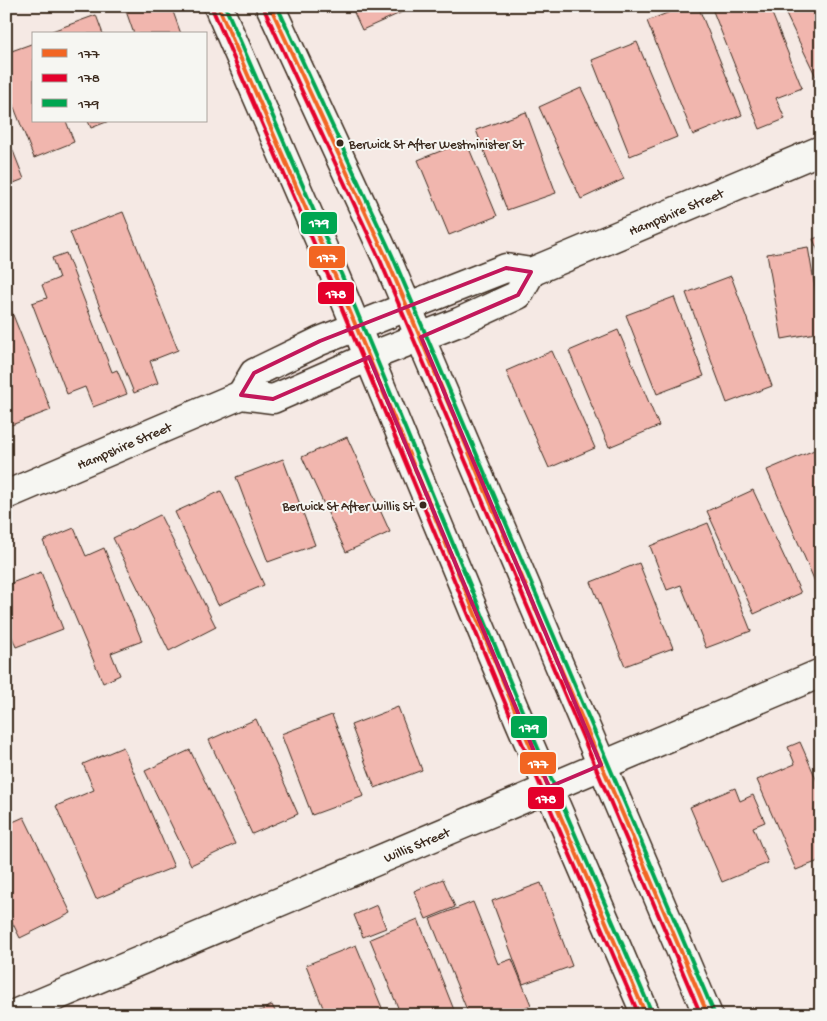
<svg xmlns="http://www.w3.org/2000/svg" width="827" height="1021" font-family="'Gochi Hand',sans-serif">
	<rect width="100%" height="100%" fill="#f5e9e4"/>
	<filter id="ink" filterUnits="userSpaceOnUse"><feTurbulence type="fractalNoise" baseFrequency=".02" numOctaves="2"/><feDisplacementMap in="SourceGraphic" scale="10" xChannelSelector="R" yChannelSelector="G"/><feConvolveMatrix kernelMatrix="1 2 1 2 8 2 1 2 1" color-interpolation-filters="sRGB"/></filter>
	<g filter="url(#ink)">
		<path fill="#f1b6ae" stroke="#3b2a1e" d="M140,6h31l10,28h-47l-8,-23z
			M351,6h55l1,4 -45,20z
			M685,6h13l44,109 -49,20 -46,-114z
			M711,6h58l33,82 -26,10 9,21 -25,10z
			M782,6h39v81z
			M96,15l7,19h-50l-1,-3z
			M637,42l40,95 -47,19 -38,-96z
			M34,43v78h32l8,21 -40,16 -28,-71v-34z
			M581,88l43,91 -43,20 -42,-92z
			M526,112l30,81 -49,17 -31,-80z
			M88,121h21l-18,7z
			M6,133l18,46 -18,7z
			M466,141l31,75 -48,19 -31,-75z
			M123,212l55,138 -28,11 8,22 -24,10 -64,-161z
			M821,236v22l-8,-19z
			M808,247l13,75v10l-39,7 -15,-85z
			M66,253l46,119 5,-2 10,24 -34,13 -8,-20 -18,7 -35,-91 15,-5 -5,-13 17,-7 -7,-20z
			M731,276l41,110 -45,17 -41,-110z
			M674,297l30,79 -47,18 -31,-79z
			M9,305l42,105 -45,17v-121z
			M618,330l41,96 -50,21 -40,-96z
			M552,351l43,97 -46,20 -43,-97z
			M347,437l43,95 -44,20 -44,-95z
			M819,448l2,5v129l-5,2 -49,-114z
			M283,459l32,86 -47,17 -32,-85z
			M753,490l48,103 -47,21 -47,-103z
			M221,491l43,94 -46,20 -43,-93z
			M160,515l56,112 -47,24 -56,-113z
			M708,523l43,108 -45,17 -25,-63 -14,5 -17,-44z
			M74,528l12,28 18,-8 38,93 -31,12 9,22 -17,8 -60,-142z
			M639,563l34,85 -48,18 -34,-84z
			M41,572l22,57 -47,18 -10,-25v-37z
			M398,707l24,63 -47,18 -24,-63z
			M332,715l32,81 -52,19 -31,-81z
			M256,719l42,95 -46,20 -43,-94z
			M800,742l21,48v70l-25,10 -39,-90 38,-16 -7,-17z
			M123,747l51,120 -78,32 -40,-93 38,-16 -11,-26z
			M190,750l45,94 -44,21 -46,-94z
			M821,758v11l-5,-9z
			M735,788l5,13 13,-6 12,27 -12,5 15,36 -46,19 -32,-75z
			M24,817l47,96 -51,25 -14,-28v-85z
			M443,879l12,28 -29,12 -12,-28z
			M541,883l31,83 -49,18 -31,-83z
			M473,902l25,62 14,-5 19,46 -24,10h-38l-39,-96z
			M377,905l9,23 -23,9 -9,-22z
			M418,919l38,96h-55l-31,-76z
			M356,945l29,70h-59l-20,-50z
			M272,1005l5,10h-25z"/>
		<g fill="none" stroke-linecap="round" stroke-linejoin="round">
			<defs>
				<g id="minor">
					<path id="s1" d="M241,395l13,-22 66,-32 186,-73 25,4 290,-122"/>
					<path id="s2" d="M6,495l235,-100 32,4 96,-42 90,-35 59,-27 13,-23"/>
					<path id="s3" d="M12,1015l809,-342"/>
				</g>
				<path id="major" d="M218,6l118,272 183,442 127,295
					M270,6l116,251 322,758"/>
			</defs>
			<use href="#minor" stroke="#3b2a1e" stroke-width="31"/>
			<use href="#major" stroke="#3b2a1e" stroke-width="31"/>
			<use href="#minor" stroke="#f6f6f2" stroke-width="28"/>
			<use href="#major" stroke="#f6f6f2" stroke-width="28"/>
			<defs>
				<path id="bus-1" d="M218,6l118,272 183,442 127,295
					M270,6l116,251 322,758"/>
				<path id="bus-2" d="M212,8l118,272 183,442 126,293
					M264,9l116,251 321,755"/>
				<path id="bus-3" d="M225,6l117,270 183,442 127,295
					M277,6l115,249 322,758"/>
			</defs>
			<use href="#bus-1" stroke="#f6f6f2" stroke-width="8"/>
			<use href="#bus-2" stroke="#f6f6f2" stroke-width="8"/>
			<use href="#bus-3" stroke="#f6f6f2" stroke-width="8"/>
			<use href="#bus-1" stroke="#f26522" stroke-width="4"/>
			<use href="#bus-2" stroke="#e4002b" stroke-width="4"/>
			<use href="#bus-3" stroke="#00a651" stroke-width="4"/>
		</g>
	</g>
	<path fill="none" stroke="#c2185b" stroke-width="4" stroke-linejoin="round" d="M506,268l25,4 -13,23 -97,42 180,428 -52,22 -180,-430 -96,42 -32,-4 13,-22 66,-32z"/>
	<g fill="#3b2a1e" stroke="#f6f6f2" stroke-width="2">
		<circle cx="340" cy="143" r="4.5"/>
		<circle cx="423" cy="505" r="4.5"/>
	</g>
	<g text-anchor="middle" stroke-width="4" stroke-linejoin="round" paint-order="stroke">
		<g font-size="13" fill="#3b2a1e" stroke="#f6f6f2" text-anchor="start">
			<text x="349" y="148">Berwick St After Westminister St</text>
			<text x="414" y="510" text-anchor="end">Berwick St After Willis St</text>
		</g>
		<g font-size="14" fill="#3b2a1e" stroke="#f6f6f2">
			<text dy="5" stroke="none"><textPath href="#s1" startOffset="481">Hampshire Street</textPath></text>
			<text dy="5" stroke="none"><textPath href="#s2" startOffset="128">Hampshire Street</textPath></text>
			<text dy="5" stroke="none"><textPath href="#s3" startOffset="439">Willis Street</textPath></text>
		</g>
	</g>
	<g stroke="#f6f6f2" stroke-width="2">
		<rect x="300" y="211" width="38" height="24" rx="5" fill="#00a651"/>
		<rect x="308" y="245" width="38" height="24" rx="5" fill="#f26522"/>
		<rect x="317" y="281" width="38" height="24" rx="5" fill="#e4002b"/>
		<rect x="510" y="715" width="38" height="24" rx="5" fill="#00a651"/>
		<rect x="519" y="751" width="38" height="24" rx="5" fill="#f26522"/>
		<rect x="527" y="786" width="38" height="24" rx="5" fill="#e4002b"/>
	</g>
	<g font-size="14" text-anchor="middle" font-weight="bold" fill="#fff">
		<text x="319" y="227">179</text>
		<text x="327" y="262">177</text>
		<text x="336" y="298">178</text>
		<text x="529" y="732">179</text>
		<text x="538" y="768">177</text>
		<text x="546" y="803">178</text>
	</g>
	<rect width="827" height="1021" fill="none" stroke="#f6f6f2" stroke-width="25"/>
	<rect x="12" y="12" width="802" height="996" fill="none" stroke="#3b2a1e" stroke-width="2" filter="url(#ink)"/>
	<rect x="32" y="32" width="175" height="90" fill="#f6f6f2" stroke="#aba49d"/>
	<rect x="42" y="49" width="25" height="8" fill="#f26522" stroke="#aba49d"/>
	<text x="78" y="58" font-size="15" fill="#3b2a1e">177</text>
	<rect x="42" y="74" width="25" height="8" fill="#e4002b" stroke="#aba49d"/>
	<text x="78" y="82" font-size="15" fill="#3b2a1e">178</text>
	<rect x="42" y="99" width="25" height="8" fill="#00a651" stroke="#aba49d"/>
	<text x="78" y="108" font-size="15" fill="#3b2a1e">179</text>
</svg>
